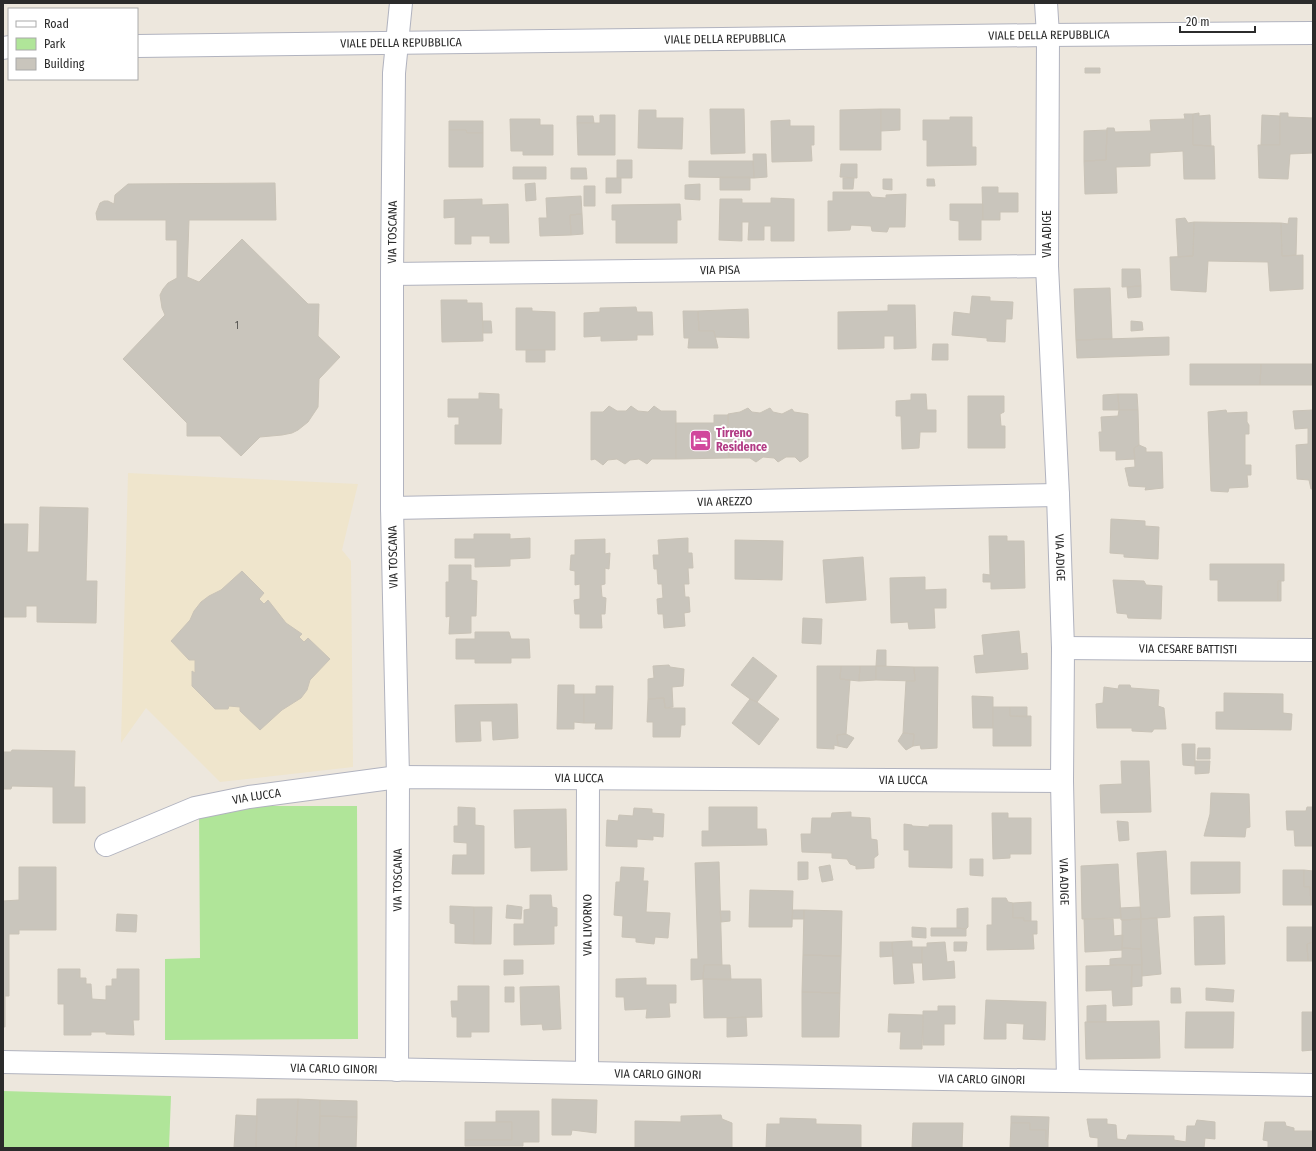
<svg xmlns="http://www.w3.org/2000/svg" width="1316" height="1151" font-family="'Fira Sans Condensed',sans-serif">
	<rect width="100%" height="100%" fill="#ede7dd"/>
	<path fill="#efe5cc" d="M128,473l230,11 -16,66 9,11 2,206 -133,15 -74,-74 -25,35z"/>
	<path fill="#b0e599" d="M199,806h158l1,233 -193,1v-81l35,-1z
		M3,1091l168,5 -2,52h-166z"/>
	<path fill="#c9c5bc" stroke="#c9c3b7" d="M1085,68h15v5h-15z
		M710,109h34l1,44 -34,1z
		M881,109v41h-41v-40z
		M881,109h19v21l-19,1z
		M639,110h17v8h27l-1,31 -44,-1z
		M1199,113v3l11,-1 1,31 -18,-1v-31z
		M1280,113h8v4l25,1v35l-23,1 -2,25 -29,-1 -1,-33h22z
		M1184,114h9v31l21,1 1,33h-31l-1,-28 -33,2v13l-34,1 1,26 -32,1 -1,-33 22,-1 1,-32h7l1,4 36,-1 -1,-11 35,-1z
		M600,115h15v40h-37l-1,-32h23z
		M1262,115l18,1v29h-19z
		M577,116h16l1,7h-17z
		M950,117h22v30h4v18l-49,1v-26h-4v-20h27z
		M510,119h30v6h13v30h-30v-4h-12z
		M790,120v6h24v19h-3l1,16 -40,1 -1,-41z
		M449,121h34v12h-16l-1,-3h-17z
		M449,130h17l1,3h16v34h-34z
		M1107,130l-1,30 -22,1v-30z
		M753,154h13l1,23 -13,1z
		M617,160h15v18h-15z
		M689,161h64l1,17 -65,-1z
		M841,164h16v14l-17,-1z
		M513,167h33v12h-33z
		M571,168h15l1,11h-16z
		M720,177h30v13h-30z
		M606,178h15v15h-15z
		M843,178h11l-1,11h-10z
		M883,179h9v11l-9,-1z
		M927,179h7l1,7h-8z
		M275,183l1,37h-87l-2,57 12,5 43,-43 66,65h11l-1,32 22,21 -21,22 -1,28 -10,15 -10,8 -6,3 -10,2 -22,2 -19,19 -21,-20h-33v-13l-64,-64 42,-44 -3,-7 -2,-13 3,-6 5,-6 9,-5v-38h-11v-20h-69l-1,-7 4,-10 4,-2h4l6,3 1,-9 13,-11z
		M535,183l1,17 -10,1 -1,-17z
		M700,184v16l-15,-1v-14z
		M584,186h11v20h-11z
		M982,187h16v6h20v19h-18v8h-17z
		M833,192h36l3,5 14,1v-3l20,-1 -1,33h-16l-2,5 -15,-1 -1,-5 -20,-1 -1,5 -22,1v-30h5z
		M581,196l1,18 -12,1 1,20 -31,1 -1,-18h8l-1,-20z
		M771,198l23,1v42h-23v-15h-7v14h-16l1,-18h-7v19l-23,-1 1,-41h22v4h29z
		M482,199v6l26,-1 1,39h-19v-7h-19v8h-16v-27l-11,1v-18z
		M680,204l1,16h-4v23h-61v-23h-4v-15z
		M950,204h33v16h-2v20h-22v-19l-9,-1z
		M582,214l1,20 -12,1 -1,-20z
		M1185,218l3,5 6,-1 -1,34 -15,1 -2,-38z
		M1289,218h8l-1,37 -14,1 -1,-33 7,1z
		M1194,222l87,1 1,33 21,-1v34l-33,2 -2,-29 -60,-1 -2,31 -35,-2 -1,-33 23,-1z
		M1122,269h18l1,17 -19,1z
		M1141,286v11l-13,1 -1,-11z
		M1110,288l2,51 -36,1 -2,-51z
		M972,296l18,1v4l23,1 -1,17h-6l-1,23 -18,-1v-3l-35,-3 2,-23 16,2z
		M441,300h26v3h15l1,38 -41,1z
		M888,305h27l1,43 -22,1v-13h-10v12l-46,1v-37l50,-1z
		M636,307l1,5h15l1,23h-16v5l-36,1v-5l-17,1v-24l16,-1v-4z
		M516,308h16v3l23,1v38h-39z
		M748,309l1,29 -34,-1 -1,-6h-15l-1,-20z
		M683,311h15l1,20h15l4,17h-30l1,-10h-5z
		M483,321h8l1,12h-9z
		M1131,321l11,1 1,8 -12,1z
		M1169,337v18l-92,3 -1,-18z
		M933,344h15v16h-16z
		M526,350h19v12h-19z
		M1190,364h71l-1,21h-70z
		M1261,364h52v21h-53z
		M479,393l20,1v15h3l-1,35h-46v-19h4v-8h-11v-18h31z
		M911,394h15l1,16h9v22h-16l-1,16 -17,1 -1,-33h-5v-15l15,-1z
		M1118,394l1,16h-16v-15z
		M1118,394h19l1,16h-19z
		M968,396h36v16l-4,2 1,12h4v22h-37z
		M609,406l8,5h9l5,-5 7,5 10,1 6,-6 7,5h15v48h-24l-5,5 -8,-5 -9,1 -5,4 -8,-5 -9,1 -5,5 -8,-6 -4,1v-48h12z
		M748,408l4,4 8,1 10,-5 3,4 9,2 10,-5 2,3 14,2v43l-8,5 -5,-5h-9l-8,5 -4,-4 -11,-1 -7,5 -6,-4h-21l-1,-44 12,-2z
		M1119,410h19l1,35 -5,3 1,11 -19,1v-9h-16l-1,-19h3l-1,-15 17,-1z
		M1226,410l1,3 20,-1v10l2,3v9h-4v31h6v10h-4l1,12 -19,1 -1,4 -17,-1 -3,-79z
		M1313,410v79h-2l-2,-9 -12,-1 -1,-34 12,-1v-16l-13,1 -2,-18z
		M714,415h14l1,43 -53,1v-36h38z
		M1139,445l7,3v4h16l1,36 -18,2 1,-3 -17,-1 -4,-18 10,-1 -1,-19z
		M40,507l48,1 -2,73h11l-1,42 -59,-1v-16h-11v11h-23v-93h25l-1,28h12z
		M1111,519l34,2v5l14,1 -1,32 -34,-2v-3l-14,-1z
		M474,534h36v5l20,-1v20l-20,1v7l-35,1v-9h-20v-19h19z
		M989,536h18v5h17l1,47 -34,1v-7h-8v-8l7,1z
		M688,538v15h4l1,15h-5l1,16h-5l1,13h4l1,15 -6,1 1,13 -21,2 -1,-14h-5l-1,-15 6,-1 -1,-14h-4l-1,-15h-3l-1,-14h6l-1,-15z
		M605,539v15l5,-1 -1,16 -4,-1v16l-4,1 1,12 4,1 -1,16h-4l1,14h-22v-14h-5l-1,-14 6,-1v-15l-5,1v-14l-5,-1 1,-15h4v-15z
		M735,540l48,1 -1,39 -47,-1z
		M863,557l3,43 -40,3 -3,-43z
		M1210,564h74v17h-6v20h-60v-21h-8z
		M449,565h22v15l6,1 -1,35h-5v17l-22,1 1,-18 -4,1v-35h3z
		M242,571l22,22 -5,6 5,5 4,-4 18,23 16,11 -3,3 5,5 4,-4 22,21 -20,21 -3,10 -6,8 -19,12 -22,20 -20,-19v-4l-11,-1 -1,3h-13l-23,-23v-15l3,2v-13h-6l-18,-19 19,-21 4,-9 7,-9 8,-6 12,-6z
		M925,577v13l21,-1v19h-12l1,20 -26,1 -1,-7 -17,1 -1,-45z
		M1113,580l31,1 2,4 16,1 -1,33 -33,-1 -1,-4 -10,-1z
		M1278,581h3v20h-3z
		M803,618l19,1 -1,25 -19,-1z
		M1019,631l2,23 6,-1 1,16 -52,4 -2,-17 10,-1 -2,-20z
		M475,632h34l2,7h18l1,19h-19v5h-36v-4h-19v-20h19z
		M877,650h9v16h-10z
		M753,657l24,19 -20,26 -7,-3 -19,-14z
		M669,665l1,2 14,2 -1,17 -11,1 1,20 -8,1 -1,-10 -16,1v-20l6,-1 -1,-12z
		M817,666h24l-1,13 10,1 -4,54 -9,1 1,11 -4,-1v4l-17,-1z
		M841,666h19l-1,15 -19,-2z
		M860,666h16v14l-17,1z
		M876,666l38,1 1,14 -39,-1z
		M914,667h24l-1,81 -16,1 -1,-4 -7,1 1,-12 -11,-1 3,-52h9z
		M558,685h16v9h10v29l-10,-1v7h-17z
		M1119,685h11l1,3 28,2 -1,16 6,2 2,21h-12l-2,3 -20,-1v-3h-35l-1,-24 7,-1 1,-16 14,2z
		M596,686h17l-1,43h-17l1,-6h-12v-29h12z
		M1224,693l59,1v19l9,1 -1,16 -75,-1v-17h8z
		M972,696l21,1v31h-20z
		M664,698l1,10h20v17h-4l-1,12h-27v-15h-6l1,-23z
		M750,699l7,3 22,17 -20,26 -27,-22z
		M517,704l1,34 -25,2 -1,-19h-12l1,20 -25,1 -1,-37z
		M993,707h17v9h21v30h-38z
		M1010,707h17v10l-17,-1z
		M903,733l11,1 -1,12 -7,4 -8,-9z
		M846,734l8,4 -7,10 -9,-2 -1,-11z
		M1182,744h13v22l-12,-1z
		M1198,748h12v11h-13z
		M12,750l63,1 -1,36h11v36h-32v-36l-41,-1 -1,3h-8v-37h8z
		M1121,761h28l2,51 -50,1 -1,-28 22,-1z
		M1195,761h15l-1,12 -14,1z
		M1211,793l38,1 1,33 -4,1 -1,9 -41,-1 6,-22z
		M458,807l17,1v17l9,1v48h-32l1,-19h14v-12l-13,-1v-16h4z
		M709,807h48v22h9l1,16 -65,1v-15h7z
		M1307,807h6v39h-18l-1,-16h-7l-1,-19h20z
		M634,808l18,1v4l12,1 -1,23 -10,-1v4l-16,-1v8l-31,-1 1,-26 11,1 1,-6 14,1z
		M566,809l1,61 -36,1v-24l-16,1 -1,-38z
		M851,812v5l19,1 1,21 6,1 1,15 -4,3v10l-18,1v-3l-6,-2 -3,-5 -15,-1v-5l-30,-1 -1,-18h10l1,-16h19l1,-5z
		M992,813h16v5h23v36h-21v4l-17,1z
		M1117,821l11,1 1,18 -10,1z
		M904,824l8,1v1l17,1v-2h23v43l-43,-1v-17h-5z
		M1166,851l4,66 -29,2 -4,-66z
		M970,859h13v17l-13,-1z
		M719,862l3,103h-18l-1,14 -12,1v-21h7l-3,-96z
		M798,862h10v17l-10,1z
		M1191,862h49v31l-49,1z
		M1118,864l3,54 -39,1 -1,-53z
		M830,865l3,15 -11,2 -3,-15z
		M19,867h37v63h-37v4h-10v62h-4v31h-2v-126l16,-1z
		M621,867l23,1 -1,13h5l-2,31 24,1 -2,25 -13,-1 -1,7 -18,-2v-4l-14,-1 1,-21 -9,-1 2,-33h4z
		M1283,870h21v17h6l1,18h-28z
		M1304,870l9,1v34h-2l-1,-18h-6z
		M750,890l43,1 -1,36h-43z
		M530,895h21l1,12 5,1v18h-3v18l-40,1v-21h10v-14l6,-1z
		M992,898h14l2,4 5,1v15h11v3h13v13h-4l1,15 -47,1v-25h5z
		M1031,902v19h-7v-3h-11v-15z
		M507,905l15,2 -1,12 -15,-1z
		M450,906l24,1v37l-19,-1v-19l-5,-1z
		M474,907h18l-1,37h-17z
		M1140,907l1,12 -20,1 -1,-12z
		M968,908v19l-2,2 -9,-1v-19z
		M793,910h11v9h-12z
		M804,910l38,1 -1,45 -38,-1z
		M720,911h10v10l-9,1z
		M117,914l20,1 -1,17 -20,-1z
		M1224,916l1,48 -30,1 -1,-48z
		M1157,918l4,56 -19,2 -1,-57z
		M1084,919h29l1,17 9,-1 -1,15 -37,2z
		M1141,919v30l-19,-1v-28z
		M912,927l14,1v10l-14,-1z
		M1287,927h26v15l-6,2 1,17h-21z
		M931,928h26l9,1v7h-35z
		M1313,940v21h-5l-1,-17 6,-2z
		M912,941v6h10v16h-10l2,20 -20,1 -2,-42z
		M880,942h12l1,14 -13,1z
		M945,942l2,20 7,-1 1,17 -32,2 -1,-33h5v-4z
		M954,942h13l-1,9h-12z
		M1122,948l19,1 1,16h-32v-6l12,-1z
		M803,955l38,1 -1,37 -38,-1z
		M504,960h19v14l-19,1z
		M704,965h26l1,15 -28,-1z
		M1132,965v40l-19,1 -1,-16 -26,1v-25z
		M1132,965h10v21l-11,1z
		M58,969h22v9h6v6h5l1,15 14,1v-14h6v-7h5v-10h22v51h-6l1,15 -28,-1v-2h-15v3h-27v-31h-6z
		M646,978v7h30v18h-7l1,14 -24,1 1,-9 -22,1 -1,-13h-8v-18z
		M703,979h58l1,38 -58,1z
		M458,986h31v46h-18v5h-14v-20h-5l-1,-16h7z
		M559,986l2,43 -18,1 -1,-6 -21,1 -1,-38z
		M505,987h9v15h-9z
		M1171,988h9l1,15h-10z
		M1206,988l28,2 -1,12 -27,-2z
		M802,992l38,1 -1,44h-37z
		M986,1000l60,2 -1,38 -22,-1 1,-15 -18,-1v16h-22z
		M1106,1005v17h-19v-16z
		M938,1006h17v18h-11v21h-21v-34h15z
		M1186,1012h48l-1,36h-48z
		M1302,1012h11v38l-11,1z
		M889,1014l34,1 -1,34h-22l1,-17h-13z
		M746,1017l1,19 -20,1v-19z
		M1159,1021l1,37 -74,1 -1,-37z
		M257,1099h41l-2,49h-40z
		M298,1099l22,1 -1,48h-23z
		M552,1099l45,1 -1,33 -24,-3 -1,5h-19z
		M320,1100l37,1v16l-37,-1z
		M496,1111h43v31h-16v4h-58v-6h47v-18h-16z
		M236,1115l21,1 -1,32h-22z
		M721,1115l1,4 10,4v25h-97v-27l46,1v-6z
		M320,1116l37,1 -1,31h-37z
		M1011,1116l38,1 -1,24h-2v-11h-16v-7h-19z
		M780,1118l36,1v5l45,1v23h-95l1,-24h13z
		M1087,1119h20v5l9,1 1,14 9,1 2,-5 46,1v4l12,2 1,-16h8l2,-6 18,2v17l-10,-1 -1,10h-106v-10l-8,-1z
		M465,1122h47v18h-47z
		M1265,1122h20l1,4 8,2v3h19v17h-45v-7l-5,-1z
		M913,1123h50l-1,25h-50z
		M1011,1123h19v7h16v11h2v7h-38z"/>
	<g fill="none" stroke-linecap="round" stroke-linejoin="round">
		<defs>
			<g id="minor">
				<path id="s1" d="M1046,3l2,32 -1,231 11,229 5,153 -1,133 6,299"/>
				<path id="s2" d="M392,274l655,-8"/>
				<path id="s3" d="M392,508l666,-13"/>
				<path id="s4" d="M1063,648l250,2"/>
				<path id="s5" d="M106,845l89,-37 54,-11 149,-20 664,4"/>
				<path id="s6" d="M3,1062c437,10 873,15 1310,23"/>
				<path id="s7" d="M397,1070l1,-293 -6,-269v-234l2,-201 7,-70"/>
				<path id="s8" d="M587,1072l1,-293"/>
			</g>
			<g id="tertiary">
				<path id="s9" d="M137,46l911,-11 265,-2"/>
				<path d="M3,48l6,-1"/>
			</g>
		</defs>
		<use href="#minor" stroke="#b1b3bf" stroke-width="24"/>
		<use href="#tertiary" stroke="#b1b3bf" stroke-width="24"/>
		<use href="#minor" stroke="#fff" stroke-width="22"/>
		<use href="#tertiary" stroke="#fff" stroke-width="22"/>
	</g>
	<defs>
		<symbol id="hotel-square" viewBox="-11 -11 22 22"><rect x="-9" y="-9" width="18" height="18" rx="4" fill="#d1479c" stroke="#fff"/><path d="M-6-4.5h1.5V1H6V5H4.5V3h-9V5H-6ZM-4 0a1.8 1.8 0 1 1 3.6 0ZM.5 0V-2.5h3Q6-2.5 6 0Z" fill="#fff"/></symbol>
	</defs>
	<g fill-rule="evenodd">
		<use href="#hotel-square" x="688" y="428" width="25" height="25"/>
	</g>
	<g text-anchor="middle" stroke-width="4" stroke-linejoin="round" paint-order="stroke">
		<g font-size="10" fill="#52524f">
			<text x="237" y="329">1</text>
		</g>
		<g font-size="12" fill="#2b2b2b" stroke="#fff">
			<text dy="4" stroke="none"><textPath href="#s9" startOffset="912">VIALE DELLA REPUBBLICA</textPath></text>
			<text dy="4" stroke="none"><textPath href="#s9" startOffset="588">VIALE DELLA REPUBBLICA</textPath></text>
			<text dy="4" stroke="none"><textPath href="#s9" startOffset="264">VIALE DELLA REPUBBLICA</textPath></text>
			<text dy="4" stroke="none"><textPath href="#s7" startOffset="838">VIA TOSCANA</textPath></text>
			<text transform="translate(1047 234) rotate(-90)" y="4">VIA ADIGE</text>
			<text dy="4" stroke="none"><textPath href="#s2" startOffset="328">VIA PISA</textPath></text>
			<text dy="4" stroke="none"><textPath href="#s3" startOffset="333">VIA AREZZO</textPath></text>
			<text transform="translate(393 557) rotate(-91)" y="4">VIA TOSCANA</text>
			<text dy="4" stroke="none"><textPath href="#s1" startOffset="555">VIA ADIGE</textPath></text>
			<text dy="4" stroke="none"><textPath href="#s4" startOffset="125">VIA CESARE BATTISTI</textPath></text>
			<text dy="4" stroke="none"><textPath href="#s5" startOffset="483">VIA LUCCA</textPath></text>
			<text dy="4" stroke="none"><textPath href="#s5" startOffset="807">VIA LUCCA</textPath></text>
			<text dy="4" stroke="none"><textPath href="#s5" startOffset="159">VIA LUCCA</textPath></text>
			<text dy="4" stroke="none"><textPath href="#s7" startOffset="190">VIA TOSCANA</textPath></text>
			<text dy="4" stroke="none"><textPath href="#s1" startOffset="879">VIA ADIGE</textPath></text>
			<text dy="4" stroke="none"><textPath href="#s8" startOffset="147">VIA LIVORNO</textPath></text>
			<text dy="4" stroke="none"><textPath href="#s6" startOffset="331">VIA CARLO GINORI</textPath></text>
			<text dy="4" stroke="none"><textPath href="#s6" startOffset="655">VIA CARLO GINORI</textPath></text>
			<text dy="4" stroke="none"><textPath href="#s6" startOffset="979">VIA CARLO GINORI</textPath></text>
		</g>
		<g font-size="12" font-weight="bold" fill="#b23c85" stroke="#fff" text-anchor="start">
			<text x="716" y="437">Tirreno<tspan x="716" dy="14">Residence</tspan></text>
		</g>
	</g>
	<rect width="1316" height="1151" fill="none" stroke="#2b2b2b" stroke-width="8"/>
	<rect x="8" y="8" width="130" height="72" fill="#ffffff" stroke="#aaaaaa"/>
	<rect x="16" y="21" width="20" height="6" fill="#ffffff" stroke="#aaaaaa"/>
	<text x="44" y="28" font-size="12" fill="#2b2b2b">Road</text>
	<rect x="16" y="38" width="20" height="12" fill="#b0e599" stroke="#aaaaaa"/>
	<text x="44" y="48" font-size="12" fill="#2b2b2b">Park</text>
	<rect x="16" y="58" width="20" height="12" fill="#c9c5bc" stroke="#aaaaaa"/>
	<text x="44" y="68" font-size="12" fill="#2b2b2b">Building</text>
	<path d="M1180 26v6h75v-6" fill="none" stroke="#2b2b2b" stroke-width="2"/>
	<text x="1186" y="26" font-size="12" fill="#2b2b2b" stroke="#ffffff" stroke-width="3" paint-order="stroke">20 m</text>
</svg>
